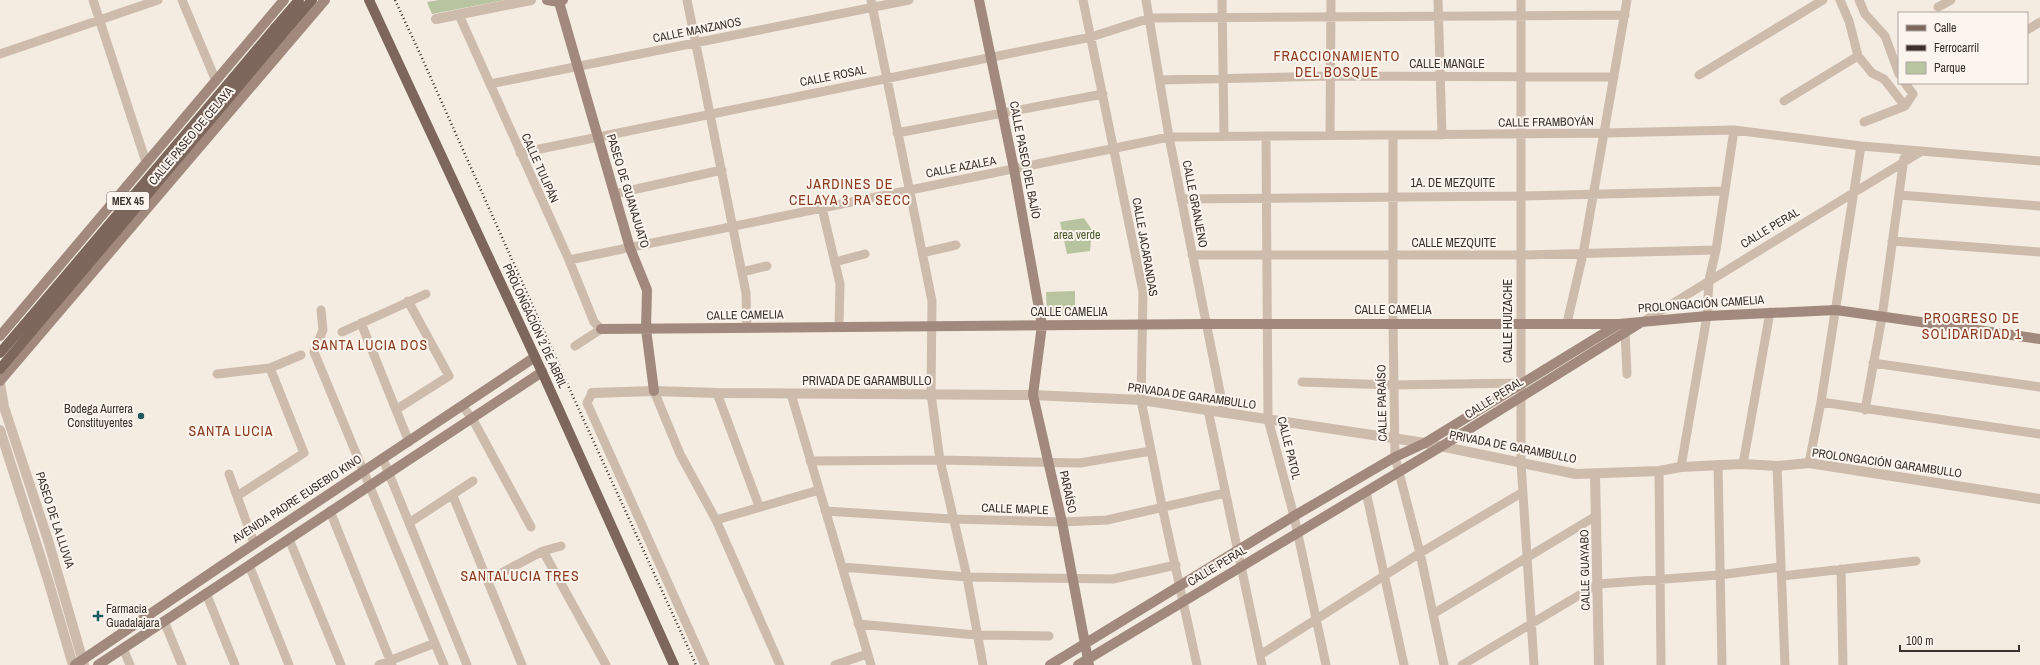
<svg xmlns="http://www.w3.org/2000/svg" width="2040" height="665" font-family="'Archivo Narrow',sans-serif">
	<rect width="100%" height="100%" fill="#f4ebe1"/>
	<path fill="#b8c4a0" d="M439,0h66l-73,14 -5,-12z
		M1084,218l8,12 -2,21 -23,3 -7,-32z
		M1075,291v25h-28l-1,-24z"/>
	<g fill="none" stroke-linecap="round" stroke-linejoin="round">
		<path stroke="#cdbbac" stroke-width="9" d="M93,0l53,162
			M182,0l34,81
			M687,0l59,293 1,35
			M871,0l61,301 -1,93 9,66 27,117 16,88
			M1083,0l60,292 -2,108 21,106 35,159
			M1146,0l23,137 55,275
			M1222,0l2,136
			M1438,0l4,135
			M1521,0v463l13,202
			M1840,0l9,21 9,35 14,17 12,6 21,27
			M1859,0l6,14 20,22 14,38
			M1938,7l13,-7
			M459,15l110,245 25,62 7,7 -26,17
			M2027,30l13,-8
			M0,54l158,-54
			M1699,75l124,-75
			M1160,80l171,-4 283,1
			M490,84l419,-84
			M1784,101l74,-45
			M1864,122l41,-16 8,-12 -8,-11
			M897,133l206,-39
			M1330,135l1,-135
			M1393,135v188l2,134 25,96 24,112
			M1266,136l2,283 26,97 32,149
			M520,153l571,-116 59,-19 475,-3
			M614,194l108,-24
			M1899,195l141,11
			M1181,199l339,-3 204,-5
			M822,208l18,76 -1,43
			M1892,241l148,11
			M922,253l34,-8
			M1192,255h329l195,-5
			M569,260l600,-123 436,-4 129,-3 127,16 179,15
			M835,262l30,-8
			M742,272l25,-6
			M321,310l2,20 -9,22 130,313
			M1644,321l278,-170
			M361,323l48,119
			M1567,323l16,-69 44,-254
			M1625,331l2,43
			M342,332l84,-38
			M1873,363l167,24
			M217,374l53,-6 31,-13
			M1302,382l91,3 127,-2
			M654,391l26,63 36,66 64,145
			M592,393l-5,10 118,262
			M717,393l42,113
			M791,394l80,271
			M1821,402l219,32
			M463,407l9,11 59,109
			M397,409l52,-33 -41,-75
			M1208,410l54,255
			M1865,410l17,-93 22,-159
			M383,459l84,206
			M810,461l130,-1 140,3 71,-12
			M1809,463l12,-61 40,-256
			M1743,464l27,-152
			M1718,465l4,200
			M1777,466l8,199
			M1681,467l26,-151 2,-36 7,-30 18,-120
			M1659,471l2,194
			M229,474l25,69
			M1366,492l38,173
			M237,496l67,-43 -34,-85
			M453,496l69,169
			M330,511l62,154
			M825,511l127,8 110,3 45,-2 118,-27
			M716,520l103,-30
			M409,523l64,-42
			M289,539l52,126
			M543,551l63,114
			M249,565l40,100
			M842,567l125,10 146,2 63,-14
			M1841,569l2,96
			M1782,576l134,-15
			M488,580l55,-29 18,-5
			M206,593l29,72
			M1433,614l163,-98
			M164,621l18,44
			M858,624l118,11 73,1
			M123,648l7,17
			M1260,655l160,-102 103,-61
			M379,665l56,-22
			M835,665l32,-11
			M1462,665l136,-81 121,-9 62,-8"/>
		<path stroke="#cdbbac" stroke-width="10" d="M436,19l95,-19
			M0,383l4,24 44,133 36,125
			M592,393l62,-2 63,2 316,2 108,5 284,43 151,31 83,-3 22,-4 62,-3 34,2 32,-3 231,36
			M0,430l48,150 25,85
			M1595,474l4,191"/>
		<path stroke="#a18a7d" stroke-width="10" d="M547,0l12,2 4,-2
			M979,0l35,169 28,156 -9,70 29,127 27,143
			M559,2l71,246 17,42 -1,39 8,62
			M601,329l604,-5h414l88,-8 129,-6 204,29
			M0,336l284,-336
			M0,381l325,-381
			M75,665l149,-101 311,-207
			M98,665l444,-293
			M1050,665l244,-149 101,-59 30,-14 194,-119
			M1078,665l364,-219 198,-123"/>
		<path stroke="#7d675c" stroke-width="10" d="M369,0l173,372 132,293
			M275,28l24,-28
			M282,35l30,-35
			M24,325l209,-247
			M32,331l207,-245"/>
		<path stroke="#3b302b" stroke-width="2.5" stroke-dasharray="1 3" stroke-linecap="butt" d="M395,0l27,58 153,343 121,264"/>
		<path stroke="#7d675c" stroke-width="10" d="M233,78l42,-50
			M239,86l43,-51
			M0,353l24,-28
			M0,369l32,-38"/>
	</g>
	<g fill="#1f5a5e" stroke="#fbf5ee" stroke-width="1.5">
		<circle cx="141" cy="416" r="4"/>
		<path d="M96 610h4v4h4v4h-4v4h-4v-4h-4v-4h4z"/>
	</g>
	<g text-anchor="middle" stroke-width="4" stroke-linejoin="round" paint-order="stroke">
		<rect fill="#fbf5ee" stroke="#756b66" stroke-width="1" x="107" y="192" width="42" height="18" rx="3"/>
		<g font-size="11" font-weight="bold" fill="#3b302b">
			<text x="128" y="205">MEX 45</text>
		</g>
		<g font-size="12" fill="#3b302b" stroke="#fbf5ee">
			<text transform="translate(697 30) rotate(-11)" y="4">CALLE MANZANOS</text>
			<text x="1447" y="68">CALLE MANGLE</text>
			<text transform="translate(833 76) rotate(-11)" y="4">CALLE ROSAL</text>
			<text transform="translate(1546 122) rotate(-1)" y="4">CALLE FRAMBOYÁN</text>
			<text transform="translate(191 136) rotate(-50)" y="4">CALLE PASEO DE CELAYA</text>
			<text transform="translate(1025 160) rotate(79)" y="4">CALLE PASEO DEL BAJÍO</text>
			<text transform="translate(961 167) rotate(-11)" y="4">CALLE AZALEA</text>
			<text transform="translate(540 168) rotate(66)" y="4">CALLE TULIPÁN</text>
			<text x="1453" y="187">1A. DE MEZQUITE</text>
			<text transform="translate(628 191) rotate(73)" y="4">PASEO DE GUANAJUATO</text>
			<text transform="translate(1195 204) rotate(79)" y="4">CALLE GRANJENO</text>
			<text transform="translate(1770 228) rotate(-31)" y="4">CALLE PERAL</text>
			<text x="1454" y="247">CALLE MEZQUITE</text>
			<text transform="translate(1145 247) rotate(80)" y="4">CALLE JACARANDAS</text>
			<text transform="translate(1701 304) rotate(-4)" y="4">PROLONGACIÓN CAMELIA</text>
			<text x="1393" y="314">CALLE CAMELIA</text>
			<text x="1069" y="316">CALLE CAMELIA</text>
			<text transform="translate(745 315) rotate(-1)" y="4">CALLE CAMELIA</text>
			<text transform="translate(1508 321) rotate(-90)" y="4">CALLE HUIZACHE</text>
			<text transform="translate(535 326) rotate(65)" y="4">PROLONGACIÓN 2 DE ABRIL</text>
			<text x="867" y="385">PRIVADA DE GARAMBULLO</text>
			<text transform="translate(1192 396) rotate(8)" y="4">PRIVADA DE GARAMBULLO</text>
			<text transform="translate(1494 398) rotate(-32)" y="4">CALLE PERAL</text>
			<text transform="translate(1382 403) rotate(-91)" y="4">CALLE PARAÍSO</text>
			<text transform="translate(1513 447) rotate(11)" y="4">PRIVADA DE GARAMBULLO</text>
			<text transform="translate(1289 448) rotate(76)" y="4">CALLE PATOL</text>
			<text transform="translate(1887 463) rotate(8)" y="4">PROLONGACIÓN GARAMBULLO</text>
			<text transform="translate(1068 492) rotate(78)" y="4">PARAÍSO</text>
			<text transform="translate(297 499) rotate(-33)" y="4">AVENIDA PADRE EUSEBIO KINO</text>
			<text transform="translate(1015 509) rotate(2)" y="4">CALLE MAPLE</text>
			<text transform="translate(55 520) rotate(72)" y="4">PASEO DE LA LLUVIA</text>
			<text transform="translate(1217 566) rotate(-31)" y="4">CALLE PERAL</text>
			<text transform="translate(1585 570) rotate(-91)" y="4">CALLE GUAYABO</text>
		</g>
		<g font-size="12" fill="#4a5a2e" stroke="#fbf5ee">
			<text x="1077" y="239">area verde</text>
		</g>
		<g font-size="12" fill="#3b302b" stroke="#fbf5ee" text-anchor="end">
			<text x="133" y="413">Bodega Aurrera<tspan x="133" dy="14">Constituyentes</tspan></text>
			<text x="106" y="613" text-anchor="start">Farmacia<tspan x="106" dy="14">Guadalajara</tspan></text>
		</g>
		<g font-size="14" letter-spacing="1" fill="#8c3b22" stroke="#fbf5ee">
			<text x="1337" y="61">FRACCIONAMIENTO<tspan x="1337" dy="16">DEL BOSQUE</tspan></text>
			<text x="850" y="189">JARDINES DE<tspan x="850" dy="16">CELAYA 3 RA SECC</tspan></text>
			<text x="1972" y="323">PROGRESO DE<tspan x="1972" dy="16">SOLIDARIDAD 1</tspan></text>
			<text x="370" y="350">SANTA LUCIA DOS</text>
			<text x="231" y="436">SANTA LUCIA</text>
			<text x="520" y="581">SANTALUCIA TRES</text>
		</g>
	</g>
	<rect x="1898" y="12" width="130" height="72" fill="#fbf5ee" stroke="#aea6a0"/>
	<rect x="1906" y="25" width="20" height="6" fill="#7d675c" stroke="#aea6a0"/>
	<text x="1934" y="32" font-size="12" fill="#3b302b">Calle</text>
	<rect x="1906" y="45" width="20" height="6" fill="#3b302b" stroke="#aea6a0"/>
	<text x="1934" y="52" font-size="12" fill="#3b302b">Ferrocarril</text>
	<rect x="1906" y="62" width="20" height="12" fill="#b8c4a0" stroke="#aea6a0"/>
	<text x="1934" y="72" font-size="12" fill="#3b302b">Parque</text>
	<path d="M1900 645v6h119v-6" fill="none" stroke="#3b302b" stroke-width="2"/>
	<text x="1906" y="645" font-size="12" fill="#3b302b" stroke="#fbf5ee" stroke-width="3" paint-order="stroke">100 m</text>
</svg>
